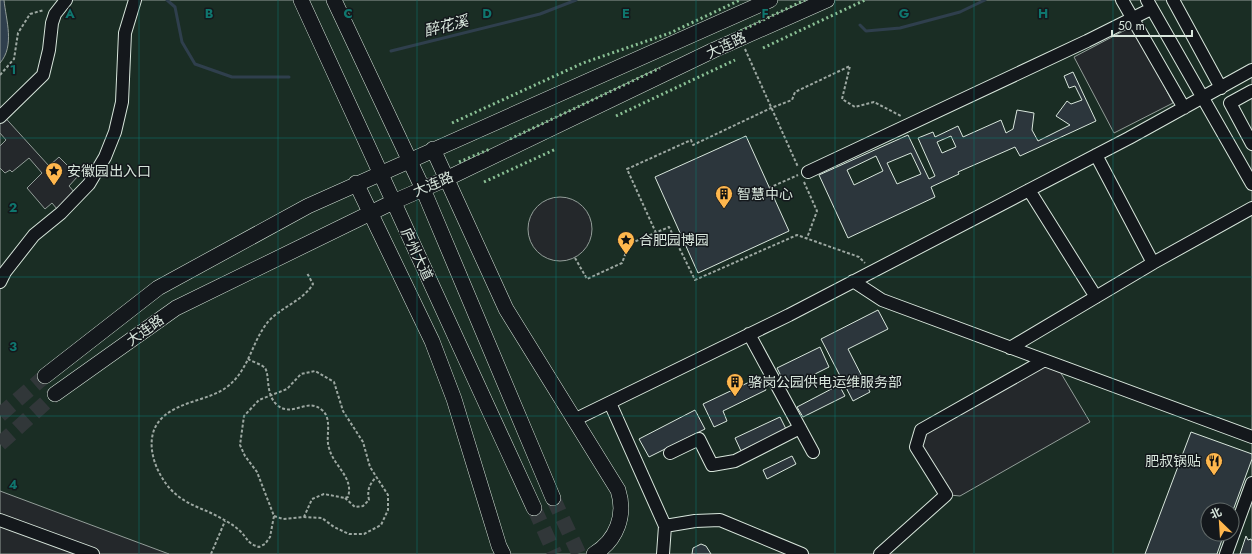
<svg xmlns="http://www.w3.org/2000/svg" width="1252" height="554" font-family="Jost,'Noto Sans SC',sans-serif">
	<rect width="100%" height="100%" fill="#14181c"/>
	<path fill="#1a2d24" stroke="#939e99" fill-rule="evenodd" d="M0,0h1252v554h-1252zM1208,510h24v24h-24z"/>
	<path fill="#24282b" stroke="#939e99" d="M1133,26l40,77 -59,30 -40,-76z
		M0,112l49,54 10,-9 19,19 -9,10 6,7 -18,16 -5,-6 -7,6 -18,-21 15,-15 -13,-15 -17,14 -2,-2 -5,3 -5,-5v-22l6,-6 -6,-7z
		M528 229a32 32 0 1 1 64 0a32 32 0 1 1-64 0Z
		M1045,365l14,5 31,52 -130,74 -10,-1 -29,-51 3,-10z
		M0,491l169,63h-169z"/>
	<path fill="#2f3f4d" stroke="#939e99" d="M0,0h4c2,20 11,46 -4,63z"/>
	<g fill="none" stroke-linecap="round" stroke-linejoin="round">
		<path stroke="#2f3f4d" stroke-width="3" d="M167,0l8,7 7,35 13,22 37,13h57
			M860,25l6,6 34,-3 60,-16 25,-12
			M391,51l149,-37 36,-14"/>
	</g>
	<path fill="#2c363c" stroke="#d8e6dc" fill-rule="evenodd" d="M1073,72l23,49 -76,35 -5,-9 -57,25 1,2 -28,13 4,10 -87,41 -29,-63 89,-40 21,44 6,-3 -17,-38 15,-6 2,5 23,-11 5,11 38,-17 5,13 7,-4 4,-19 17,3 -2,17 6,11 32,-16 -14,-9 11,-15 4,3 11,-4 -7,-14 -6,2 -5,-12zM951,136l5,11 -14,6 -5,-11zM911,153l10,21 -24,10 -10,-21zM876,156l7,15 -29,14 -7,-15z
		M746,136l43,95 -91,42 -43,-96z
		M878,310l10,19 -40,20 22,43 -17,9 -32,-62z
		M820,347l9,20 -42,21 -10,-20z
		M760,377l6,13 -43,21 4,10 -13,6 -11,-23z
		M839,385l6,11 -42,21 -6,-10z
		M695,410l10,19 -56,28 -10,-18z
		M780,417l6,12 -45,22 -6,-13z
		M1191,432l61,22v5l-20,54v-3h-24v24h16l-7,20h-72z
		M792,456l4,8 -29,15 -4,-9z
		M1246,536l2,4 3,-1 1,2v13h-12z
		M701,544l5,2 5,8h-19l1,-6z"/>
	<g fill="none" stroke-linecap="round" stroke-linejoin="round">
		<path stroke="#313739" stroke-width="15" stroke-dasharray="15 8" stroke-linecap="butt" d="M0,415l45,-39
			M0,444l55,-50
			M553,498l26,56
			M534,508l21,46"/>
		<defs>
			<path id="minor" d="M1122,0l62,108
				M1147,0l105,184
				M1173,0l48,88
				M1252,91l-22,12 22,41
				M0,117l43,-42 6,-25 3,-27 3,-9 11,-14
				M1096,155l57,108
				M808,172l279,-131 64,-32
				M1029,190l67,107
				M853,281l29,19 370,137
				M0,282l5,-10 29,-37 27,-22 28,-29 16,-27 10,-25 7,-30 3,-69 10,-33
				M749,334l64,118
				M1010,348l143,-85 99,-55
				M610,403l55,123 -2,28
				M574,420l215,-105 340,-177 123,-68
				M670,453l29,-14 13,26 23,-4 65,-33
				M0,520l93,34
				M665,526l30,-5 25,-1 82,34
				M880,554l66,-59 -30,-48 5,-17 122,-69
				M1226,554l26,-71"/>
			<path id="major" d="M301,0l233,508
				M334,0l89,189 130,309
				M433,149l73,160 112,181c8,25 -1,50 -24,64
				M356,183l76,158 22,58 45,147 4,8
				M45,376l113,-88 150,-82 462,-206
				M55,394l121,-86 217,-106 53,-23 268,-129 113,-50"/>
		</defs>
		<use href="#minor" stroke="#d8e6dc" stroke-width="14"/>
		<use href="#major" stroke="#d8e6dc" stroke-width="16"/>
		<path stroke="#9da8a2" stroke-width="2" stroke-dasharray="3 2" stroke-linecap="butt" d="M745,49l53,118
			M0,75l14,-16 4,-26 12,-19 14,-4
			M804,182l13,29 -10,27
			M769,188l29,-13
			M656,233l-29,-64 64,-29 2,5 78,-37 21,-8 3,-8 55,-26 -8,33 13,8 19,-5 27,14
			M575,258l12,21 35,-16 7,-19 40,-17 26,53 102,-45 62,22 6,6
			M248,359c5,3 13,5 17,9 5,7 0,26 12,37 15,13 30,-8 45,5 11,9 3,27 7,38 5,19 25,29 19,49l-3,1 -21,-4 -12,5 -8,18
			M345,498l10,9 8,-1 6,-6c-2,-10 0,-15 7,-23
			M274,516l9,3 21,-2 18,1 12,9 15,7h15l17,-9 7,-15v-15l-18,-28 -7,-25 -20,-31 -9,-29 -19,-11 -14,3 -14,15 -28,11 -15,16 -4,29 5,11 12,16 17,44 -4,21 -5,7 -6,3c-13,-4 -11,-9 -20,-17 -8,-7 -18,-12 -28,-17 -11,-5 -23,-9 -33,-17 -20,-15 -38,-55 -17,-77 17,-18 47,-18 66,-32 22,-17 24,-43 40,-64 12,-15 36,-22 46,-39l-6,-11
			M211,554l14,-33"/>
		<use href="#minor" stroke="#14181c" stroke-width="12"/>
		<use href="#major" stroke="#14181c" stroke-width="15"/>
		<path stroke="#8ac095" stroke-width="3" stroke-dasharray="2 3" stroke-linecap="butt" d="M736,33l69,-33
			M763,48l102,-48
			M616,116l119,-56
			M452,123l131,-60 87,-30 70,-33
			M510,139l150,-71
			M459,162l31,-13
			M484,182l72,-33"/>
	</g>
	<path fill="none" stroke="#0f766e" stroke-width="1" stroke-opacity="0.55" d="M139,0v554M278,0v554M417,0v554M556,0v554M696,0v554M835,0v554M974,0v554M1113,0v554M0,138h1252M0,277h1252M0,416h1252"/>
	<defs>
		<symbol id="sight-pin" viewBox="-11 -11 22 30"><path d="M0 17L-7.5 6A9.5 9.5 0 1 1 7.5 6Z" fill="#ffb74d" stroke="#14181c"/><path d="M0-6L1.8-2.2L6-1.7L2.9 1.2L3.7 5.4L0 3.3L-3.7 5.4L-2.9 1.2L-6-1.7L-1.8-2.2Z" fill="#111"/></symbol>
		<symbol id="building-pin" viewBox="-11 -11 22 30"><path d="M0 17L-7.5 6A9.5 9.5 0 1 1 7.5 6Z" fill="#ffb74d" stroke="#14181c"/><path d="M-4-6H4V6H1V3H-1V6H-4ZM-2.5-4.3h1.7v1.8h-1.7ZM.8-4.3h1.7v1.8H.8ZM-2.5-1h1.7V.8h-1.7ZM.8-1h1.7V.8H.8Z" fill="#111"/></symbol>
		<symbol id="restaurant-pin" viewBox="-11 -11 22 30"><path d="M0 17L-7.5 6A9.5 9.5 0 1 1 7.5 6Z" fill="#ffb74d" stroke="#14181c"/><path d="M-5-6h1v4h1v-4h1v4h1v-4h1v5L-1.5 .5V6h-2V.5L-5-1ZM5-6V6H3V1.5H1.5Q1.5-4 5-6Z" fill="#111"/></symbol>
	</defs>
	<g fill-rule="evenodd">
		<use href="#sight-pin" x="44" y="161" width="20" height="27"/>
		<use href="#building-pin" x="714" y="184" width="20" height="27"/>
		<use href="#sight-pin" x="616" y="230" width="20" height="27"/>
		<use href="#building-pin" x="725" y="372" width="20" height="27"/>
		<use href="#restaurant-pin" x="1204" y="451" width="20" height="27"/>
	</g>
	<g text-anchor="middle" stroke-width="3" stroke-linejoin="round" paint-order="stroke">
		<g font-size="14" fill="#d8e6dc" stroke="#14181c">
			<text transform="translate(726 45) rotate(-25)" y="5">大连路</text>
			<text transform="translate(433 184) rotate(-23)" y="5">大连路</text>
			<text transform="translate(417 254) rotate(65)" y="5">庐州大道</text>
			<text transform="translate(145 330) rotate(-35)" y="5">大连路</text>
		</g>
		<g font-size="14" fill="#d8e6dc" stroke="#14181c" text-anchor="start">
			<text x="67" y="176">安徽园出入口</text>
			<text x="737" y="199">智慧中心</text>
			<text x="639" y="245">合肥园博园</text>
			<text x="748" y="387">骆岗公园供电运维服务部</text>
			<text x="1201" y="466" text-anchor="end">肥叔锅贴</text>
		</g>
		<g font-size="15" font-style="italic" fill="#d8e6dc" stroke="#14181c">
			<text transform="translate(446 26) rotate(-14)" y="5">醉花溪</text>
		</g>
	</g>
	<g font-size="13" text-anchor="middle" font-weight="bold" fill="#0f766e" stroke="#14181c" stroke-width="3" stroke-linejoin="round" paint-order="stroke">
		<text x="70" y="18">A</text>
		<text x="209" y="18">B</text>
		<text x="348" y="18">C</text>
		<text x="487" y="18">D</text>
		<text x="626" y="18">E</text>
		<text x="765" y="18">F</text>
		<text x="904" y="18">G</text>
		<text x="1043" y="18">H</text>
		<text x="13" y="74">1</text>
		<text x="13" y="212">2</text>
		<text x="13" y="351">3</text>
		<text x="13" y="489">4</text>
	</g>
	<g transform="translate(1220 522) rotate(335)"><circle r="19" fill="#14181c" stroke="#626a69"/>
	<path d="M0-3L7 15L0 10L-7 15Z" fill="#ffb74d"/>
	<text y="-6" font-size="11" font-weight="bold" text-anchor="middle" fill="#d8e6dc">北</text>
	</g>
	<path d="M1112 30v6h80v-6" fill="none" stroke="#d8e6dc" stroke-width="2"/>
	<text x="1118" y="30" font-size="12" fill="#d8e6dc" stroke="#14181c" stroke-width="3" paint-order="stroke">50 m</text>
</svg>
